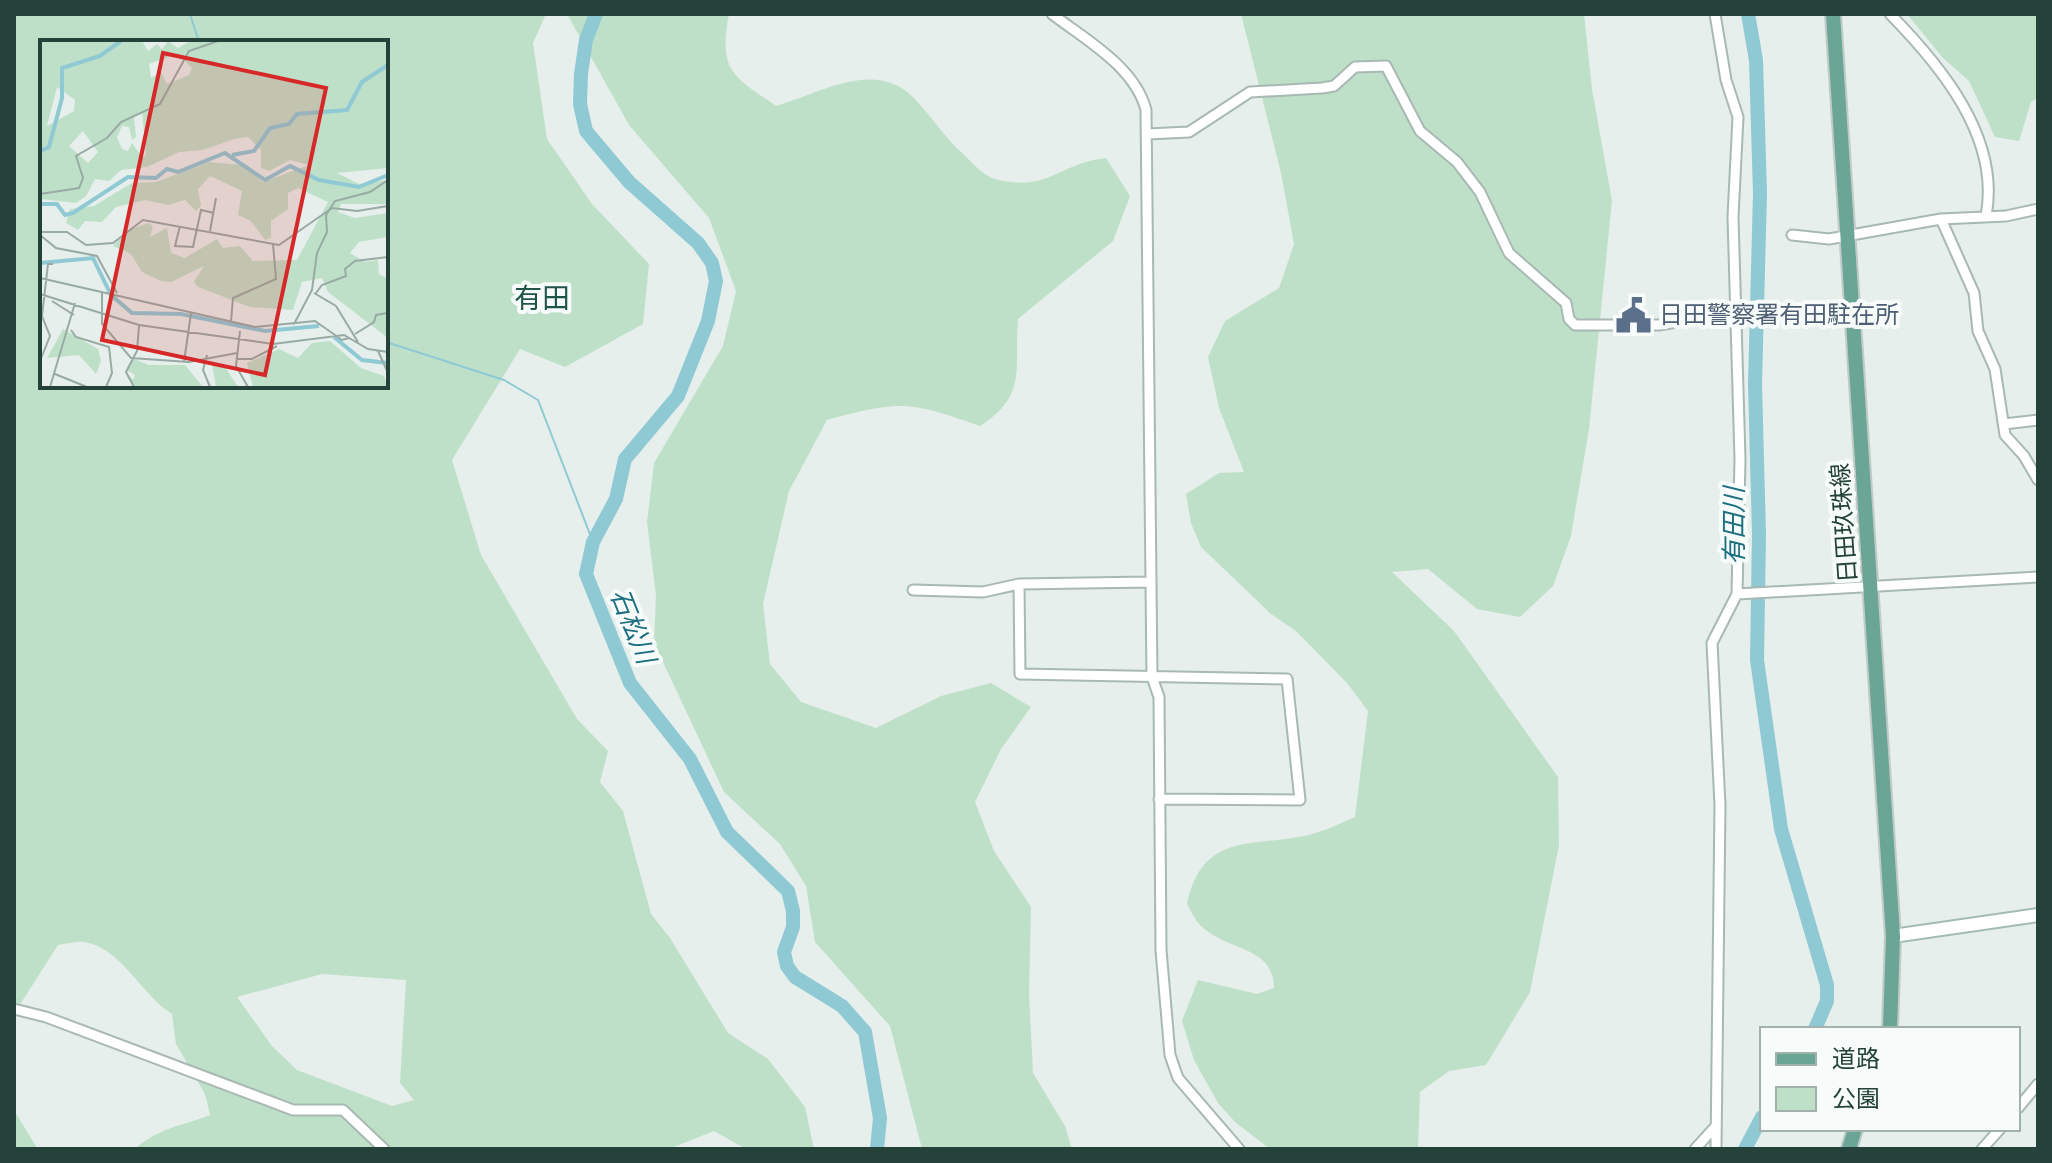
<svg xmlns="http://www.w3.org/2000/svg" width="2052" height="1163" font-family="'Nunito Sans','Noto Sans JP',sans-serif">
	<rect width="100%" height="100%" fill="#e6efeb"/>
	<path fill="#bfe0c8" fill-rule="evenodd" d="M14,14h532l-13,29 14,96 45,65 57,60 -6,60 -78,43 -45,-18 -68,111 29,95 96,164 31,32 -8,31 23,29 28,103 19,24 58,95 40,26 37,48 9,42h-68l-32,-18 -45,18h-534c23,-21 47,-23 75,-34l-5,-21 -29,-50 -4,-30c-30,-18 -51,-67 -88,-72 -8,-1 -18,2 -26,3l-44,69zM42,42h344v344h-344zM322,974l84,6 -6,103 14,17 -22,6 -95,-36 -25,-24 -35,-49z
		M567,14h162c-11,57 4,62 47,92 45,-13 98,-47 137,-9 18,18 30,39 49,56 9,8 21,23 33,26 53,14 64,-16 111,-21l24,38 -17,45 -95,78c-4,50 10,76 -38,107 -71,-25 -80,-26 -153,-6l-38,71 -26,113 7,60 31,38 75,26 65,-32 50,-13 40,24 -30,42 -26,53 19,49 37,56 -2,87 4,79 32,53 7,23h-150l-32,-123 -75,-84 -9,-56 -26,-42 -56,-52 -70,-149 2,-47 -9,-74 7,-59 69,-117 13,-55 -27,-73 -80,-93z
		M1241,14h343l8,75 20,112 -23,228 -18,107 -18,50 -33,31 -43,-8 -49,-40 -36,3 62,59 104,146 1,68 -29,147 -44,73 -37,6 -29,21 -2,57h-148l-35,-27 -17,-19 -24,-43 -12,-39 16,-41 59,14 17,-6c0,-42 -47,-37 -73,-62 -6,-6 -10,-15 -14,-22 16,-74 68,-56 122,-69 16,-4 32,-12 46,-18l13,-106 -21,-28 -51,-52 -25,-17 -70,-67 -10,-24 -5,-29 33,-21 25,-1 -25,-64 -11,-51 17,-36 54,-33 15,-44 -13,-71z
		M1907,14h131v84l-7,4 -12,39 -24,-4 -26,-56 -26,-23z
		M14,1110l23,38 1,1h-24z"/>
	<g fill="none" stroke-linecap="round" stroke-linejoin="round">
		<path stroke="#8ec9d4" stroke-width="2" d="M190,14l9,28
			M386,342l118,38 34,20 55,142"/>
		<path stroke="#8ec9d4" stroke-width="14" d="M596,14l-10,26 -5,34 -1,30 6,27 43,51 69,61 14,20 4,18 -8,40 -30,75 -53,63 -9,40 -23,43 -7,32 44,109 60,76 37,73 61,59 5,20v16l-9,25 3,14 8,11 47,29 23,26 15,86 -3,31
			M1748,14l8,46 4,133 -5,191 4,150 -2,126 24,169 46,156v16l-12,28
			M1745,1149l17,-32"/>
		<defs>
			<path id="street" d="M1052,14c34,26 83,53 94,96l6,567 7,20 2,253 9,105 8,23 61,71
				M1715,14l11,66 12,37 -5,100 7,242 -3,135 -25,49 8,162 -4,344
				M1890,14c51,52 111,124 96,202
				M1148,134l41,-2 61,-40 72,-4 12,-2 21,-19 31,-1 34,65 37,31 23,30 29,61 57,50 3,16 6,6h84l77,-13
				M1941,219l33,74 4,38 17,38 10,66 19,21 14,24
				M1792,235l37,4 112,-20 65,-3 32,-7
				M2004,424l34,-4
				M1019,584l1,90 267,5 13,121 -141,-1
				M913,590l70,2 36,-8 131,-2
				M1737,594l301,-17
				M14,1009l32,8 247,93h50l41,39
				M2018,1108l20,-24
				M1695,1149l20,-22
				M1982,1149l18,-20"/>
			<path id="secondary" d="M1893,936l145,-21"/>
			<path id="primary" d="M1833,14l60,922 -3,93
				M1849,1149l6,-20"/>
		</defs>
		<use href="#street" stroke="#a8b8b2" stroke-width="13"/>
		<use href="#secondary" stroke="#a4bbb3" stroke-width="16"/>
		<use href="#primary" stroke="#c2cac8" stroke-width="18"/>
		<use href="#street" stroke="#fff" stroke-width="9"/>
		<use href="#secondary" stroke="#fff" stroke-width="12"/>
		<use href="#primary" stroke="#6aa596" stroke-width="14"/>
	</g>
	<defs>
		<symbol id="civic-bare" viewBox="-9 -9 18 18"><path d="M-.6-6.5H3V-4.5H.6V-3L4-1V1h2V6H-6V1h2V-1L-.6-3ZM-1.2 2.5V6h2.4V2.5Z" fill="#5c6f8a" stroke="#f7fbf9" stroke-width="2.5" paint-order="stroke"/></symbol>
	</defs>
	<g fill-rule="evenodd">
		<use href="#civic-bare" x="1608" y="290" width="51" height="51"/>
	</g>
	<g text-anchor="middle" stroke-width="8" stroke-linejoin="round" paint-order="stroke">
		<g font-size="24" fill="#4e5e75" stroke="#f7fbf9" text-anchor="start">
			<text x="1659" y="323">日田警察署有田駐在所</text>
		</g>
		<g font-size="24" fill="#24423a" stroke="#f7fbf9">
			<text transform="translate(1844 523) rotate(-94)" y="8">日田玖珠線</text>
		</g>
		<g font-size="26" font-style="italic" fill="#1c6f80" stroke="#f7fbf9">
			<text transform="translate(1734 526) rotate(-90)" y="9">有田川</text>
			<text transform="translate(633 626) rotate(68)" y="9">石松川</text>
		</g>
		<g font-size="28" fill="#1f5548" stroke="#f7fbf9">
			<text x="542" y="308">有田</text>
		</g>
	</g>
	<g transform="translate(40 40)">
		<rect width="348" height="348" fill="#e6efeb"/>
		<path d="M0,1h102l6,10 9,-7 5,5 6,-8 10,7 12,-7h198v127l-51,5 22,11 29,-4v24h-47l-3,8 17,6 33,-5v24l-29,5 -9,11 15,9 13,-2 1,14 9,5v59l-60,-46 -6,-14 -20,4 -9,28 -43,-3 -52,-20 -4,-5 10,-16 -33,16 -10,-1 -19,-9 -11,-18 -18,-8 14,-15 21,-8 5,3 -3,11 17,-9 4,25 14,5 32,-19 6,9 17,-2 13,15 44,-1 31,-58 -30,-14 -10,5v16l-17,12v17l-6,2 -14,-19 -13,-6 4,-24 -32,-15 -12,13 3,17 -5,5 -11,-11 -17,5 -23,-5 -29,7 -14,15 -17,-1 -7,9 -12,-7 4,-14 24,-3 38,-23 24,-1 53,-20 33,3 21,17 46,-17 -19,-5 -21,11 -8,-3v-18l-13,-13 -14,2 -31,11 -24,2 -32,15 -26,3 -12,11 -14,-2 -9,17 -10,7 -36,-4zM131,16h9l12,12 -3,7 -22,9 -6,-12 -10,6 -2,-14zM17,47l18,13 -1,11 -27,15zM102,71l4,43 -3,4 -11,-15 -4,8 -6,-2 -5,-12 5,-11 7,1 3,13 4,-3 -2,-21zM43,91l15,21 -10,11 -19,-17zM23,289l35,20 3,12 -5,13 -17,-19 -32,3zM290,301l31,27 23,8 4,11h-135l-6,-24 32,-14 19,9 14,-15zM94,319l15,6h36l18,22h-69l-6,-13 5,6 2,-5 -8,-5zM172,324h11l15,23h-22z" fill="#bfe0c8" fill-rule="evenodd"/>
		<path fill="none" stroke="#8ec9d4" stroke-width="4" d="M0,111l9,-4 13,-49v-30l38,-12 21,-15M192,115l22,-4 16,-23 19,-4 8,-10 50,-4 15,-28 26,-17M0,164h17l8,11 8,-2 55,-36 28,1 11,-9 11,3 47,-19 40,27 25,-14 29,14 40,7 29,-12M0,223l53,-5 18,37 21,18 49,1 84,17 54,-5M294,297l28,23 26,3"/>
		<path fill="none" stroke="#98aaa4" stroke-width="2" d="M0,154l39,-6 4,-10 -7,-22 31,-18 14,-16 39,-18 29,-53 29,-10M140,186l-5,20 18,1 8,-37 13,3M170,191l6,-33M0,192h27l19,13 27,-2 30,-23 136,25 53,-37 25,3 31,-5M0,195l16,13 41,8 20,37M0,238l215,49 60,-6 27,19 7,-2M62,251v33l29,34 58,4 48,-9M274,253l22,13 22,36M276,253l6,-8 24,-9 -1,-7 10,-8 33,-4M0,254l99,31 134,19 71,-9 24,14 20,3M12,261l22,14M191,281l2,-23 43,-19 -3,-35M254,284l18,-34 5,-37 10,-21 -1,-17 9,-14 35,-9 18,-12M31,290l5,7 33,10 3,26 -6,14M200,291l-4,35 12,21M315,294l19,-12 2,-7 12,-2M338,311l10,22M167,315l-4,15 7,17M197,319h15l25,-13M0,321l10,-25 -8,-20 6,-52h5M144,322l7,-49M15,334l32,13M10,347l25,-84M94,347l-8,-15 11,-21 2,-25"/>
		<path fill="#d62828" fill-opacity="0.15" stroke="#d62828" stroke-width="4" d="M123,13l163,35 -61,287 -163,-35z"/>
		<rect width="348" height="348" fill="none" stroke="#24423a" stroke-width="4"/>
	</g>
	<rect width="2052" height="1163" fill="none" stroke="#24423a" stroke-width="32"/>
	<rect x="1760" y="1027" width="260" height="104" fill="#f7fbf9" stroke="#a3b1ad" stroke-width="2"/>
	<rect x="1776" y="1053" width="40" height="12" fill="#6aa596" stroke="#a3b1ad" stroke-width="2"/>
	<text x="1832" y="1067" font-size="24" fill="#24423a">道路</text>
	<rect x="1776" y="1087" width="40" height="24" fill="#bfe0c8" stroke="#a3b1ad" stroke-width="2"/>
	<text x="1832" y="1107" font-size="24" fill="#24423a">公園</text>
</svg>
